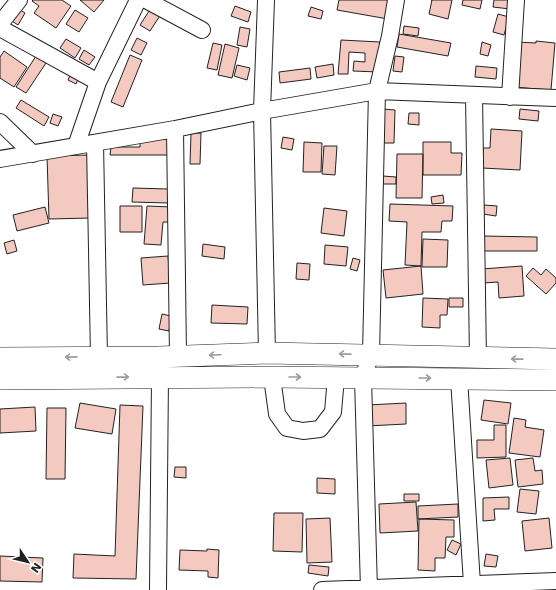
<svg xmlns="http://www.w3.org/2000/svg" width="556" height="590" font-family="'DejaVu Sans',sans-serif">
	<rect width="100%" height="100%" fill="#fff"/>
	<path fill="#f3c9c0" stroke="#222" d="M33,0h29l9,6 -15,22 -22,-15 5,-7 -7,-5z
		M80,0h24l-10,12z
		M339,0h52l-3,19 -51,-9z
		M431,0h21l-4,19 -19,-5 3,-14z
		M463,0h19l-2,9 -18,-4z
		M494,0h16v9l-17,-2z
		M235,6l16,6 -3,10 -17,-6z
		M16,7l9,6 -7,12 -9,-6z
		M311,7l12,4 -2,8 -13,-3z
		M151,8l10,6 -11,17 -10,-6z
		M75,10l13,8 -9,14 -13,-8z
		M498,14l11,3 -5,18 -11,-3z
		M404,26l15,2 -1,8 -15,-2z
		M240,27l10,2 -3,18 -10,-2z
		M399,34l52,9 -3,13 -51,-9z
		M137,38l10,5 -6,12 -10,-5z
		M66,39l15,9 -6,10 -15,-10z
		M341,40l39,2 -2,30 -25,-1 1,-10 11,1v-9l-16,-1 -1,22h-10z
		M536,41l19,2 -4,47 -38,-3 4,-45 19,1z
		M482,42l9,3 -3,11 -8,-2z
		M213,43l9,2 -5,25 -10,-2z
		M225,44l14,4 -7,30 -14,-3z
		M84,50l11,7 -6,8 -10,-6z
		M4,51l23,16 -13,20 -14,-9v-21z
		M130,55l12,5 -19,47 -12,-5z
		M36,56l10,7 -20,30 -10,-6z
		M395,56l9,1 -2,15 -9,-1z
		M333,64l1,11 -17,3 -2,-11z
		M237,65l13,3 -3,12 -13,-4z
		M476,66l21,2 -1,11 -21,-2z
		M310,68l1,11 -31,4 -1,-11z
		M72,71l8,4 -4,9 -8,-4z
		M21,100l28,17 -5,9 -28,-18z
		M382,109l13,1 -1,33h-13z
		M520,109l19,2 -1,10 -19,-2z
		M409,113h10v12l-11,-1z
		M53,114l9,3 -4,9 -8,-3z
		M491,129l31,2 -2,39 -38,-2 1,-20h7z
		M191,133h10l-1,31h-10z
		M283,137l11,2 -2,11 -11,-2z
		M140,139h30l-1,16h-59l1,-8h29z
		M304,142l18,1 -1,29h-18z
		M423,142h28v11h11l-1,22h-38z
		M324,146h13l-2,29 -13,-1z
		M397,154h26l-1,44h-26z
		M90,155l1,63 -42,1 -2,-63z
		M383,176l13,1v7h-13z
		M133,188l35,1v14l-36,-1z
		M443,195l1,8 -12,1 -1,-7z
		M390,204l63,2 -1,15h-10l-1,11h-19l-1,34 -16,-1 2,-43 -18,-1z
		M484,205l13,1 -1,10 -13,-2z
		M120,206h22v26h-22z
		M147,206l25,1 -1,15h-8l-2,23 -17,-1z
		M45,207l4,16 -32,8 -4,-16z
		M324,208l23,3 -3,25 -23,-3z
		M483,236l54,1v14h-54z
		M423,239l25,1 -1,27h-25z
		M14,240l3,11 -10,3 -3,-11z
		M203,244l22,3 -1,12 -22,-3z
		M325,245l23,2 -2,19 -22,-2z
		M168,256l2,27 -27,2 -2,-27z
		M353,258l7,2 -3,11 -7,-2z
		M297,263l13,1 -1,16 -13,-1z
		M421,266l2,28 -37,4 -3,-28z
		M522,266l2,30 -25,2 -1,-16 -15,1 -1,-14z
		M533,268l8,7 5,-6 10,9v5l-10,11 -20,-18z
		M423,298l25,1 -1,16h-7v13l-18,-1z
		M449,298h14v9h-14z
		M212,305l36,2 -1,17 -36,-1z
		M162,314l9,2 -2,15 -10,-2z
		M484,400l27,3 -3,21 -27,-4z
		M80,403l36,6 -4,25 -37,-6z
		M406,403v21l-39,2v-21z
		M120,405l23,1 -7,173 -63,-1 1,-24 41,2z
		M35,407l1,24 -36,2v-24z
		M47,408h19l-1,71h-19z
		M514,418l12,2 -1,7 19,3 -4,27 -31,-4z
		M494,425h12v32l-29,1v-18h17z
		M510,458l3,27 -24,3 -3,-28z
		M533,458l2,13 7,-1 1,14 -25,3 -3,-27z
		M175,467h11v11l-12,-1z
		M317,478l18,1v15l-18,-1z
		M520,489l19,2 -3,23 -19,-2z
		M404,494h15v7h-15z
		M509,497v12h-15l1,11 -12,1v-23z
		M416,502l2,29 -38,2 -1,-29z
		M458,504v13l-40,2v-13z
		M274,513h29l-1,39 -29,-1z
		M330,518l2,44 -25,1 -1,-44z
		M549,518l3,30 -27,3 -3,-30z
		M419,519l35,1v17h-8l-1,21h-10v13l-17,-1z
		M452,540l9,4 -5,11 -9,-5z
		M207,549l12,1 -1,28 -10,-1v-6l-29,-1 1,-20 27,1z
		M486,554l12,2 -2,11 -12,-1z
		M0,556l43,2 -1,24 -42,-1z
		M309,565l20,2 -1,9 -20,-3z"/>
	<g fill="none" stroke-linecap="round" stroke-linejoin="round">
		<defs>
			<path id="minor" d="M146,0l56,30
				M266,0l-4,111 5,242
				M0,24l19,-24
				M0,28l98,54
				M474,95l4,264
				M510,97l6,-97
				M0,122l33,32
				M175,129l3,227
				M95,143l4,214
				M76,146l22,-64 40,-82
				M0,159l175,-30 87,-18 115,-20 179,7
				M272,377l5,37 10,14 16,3 17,-2 13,-17 3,-35
				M459,378l13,206
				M158,590l2,-213
				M322,590l234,-9
				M369,590l-6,-212 8,-24 6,-263 13,-55 6,-36"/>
			<path id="major" d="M0,358l158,-1 109,-4 289,6
				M0,379l272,-2 284,3"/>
		</defs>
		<use href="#minor" stroke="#222" stroke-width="18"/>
		<use href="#major" stroke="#222" stroke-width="22"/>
		<use href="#minor" stroke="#fff" stroke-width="16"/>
		<use href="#major" stroke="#fff" stroke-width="21"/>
	</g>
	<defs><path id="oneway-shaft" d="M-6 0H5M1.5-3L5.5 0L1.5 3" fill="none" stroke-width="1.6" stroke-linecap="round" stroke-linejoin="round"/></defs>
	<g stroke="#9c9c9c">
		<use href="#oneway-shaft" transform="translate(345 354) rotate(-179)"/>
		<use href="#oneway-shaft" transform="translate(215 355) rotate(178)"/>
		<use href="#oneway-shaft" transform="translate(71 357) rotate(179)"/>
		<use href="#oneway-shaft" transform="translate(517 359) rotate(-179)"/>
		<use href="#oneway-shaft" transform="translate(123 377) rotate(-1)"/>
		<use href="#oneway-shaft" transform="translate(295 377)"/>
		<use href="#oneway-shaft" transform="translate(425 378)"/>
	</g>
	<g transform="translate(28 562) rotate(125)" stroke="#ffffff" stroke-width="3" paint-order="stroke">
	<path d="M0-3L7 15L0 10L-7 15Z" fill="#222222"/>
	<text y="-6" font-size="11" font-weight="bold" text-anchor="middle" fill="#222222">N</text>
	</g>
</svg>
